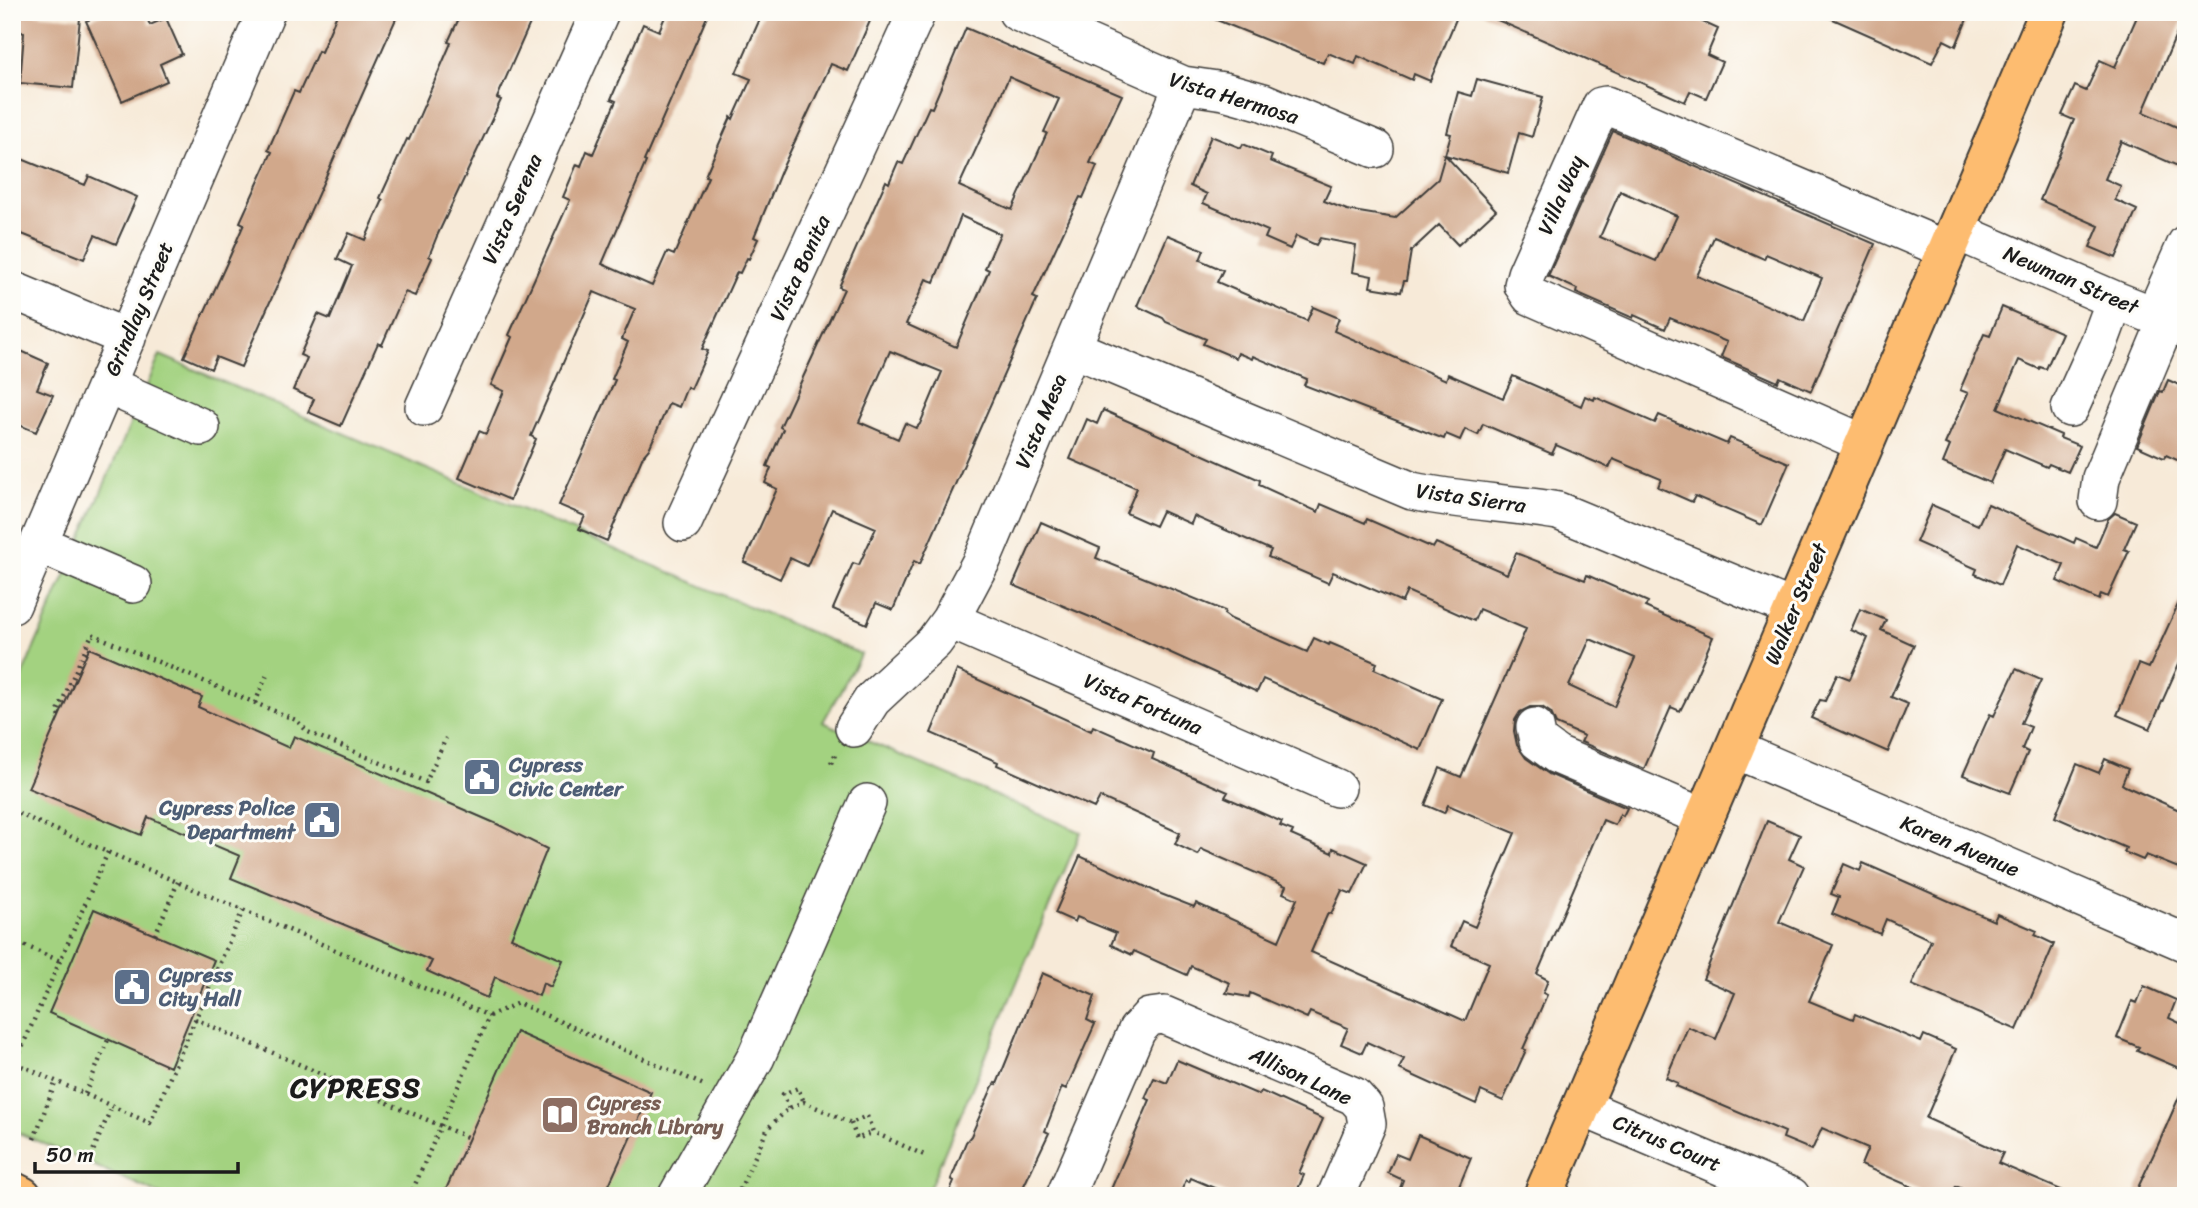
<svg xmlns="http://www.w3.org/2000/svg" width="2198" height="1208" font-family="Sriracha,sans-serif">
	<rect width="100%" height="100%" fill="#fdfcf7"/>
	<filter id="ink" filterUnits="userSpaceOnUse"><feTurbulence type="fractalNoise" baseFrequency=".0143" numOctaves="2"/><feDisplacementMap in="SourceGraphic" scale="14" xChannelSelector="R" yChannelSelector="G"/><feConvolveMatrix kernelMatrix="1 2 1 2 8 2 1 2 1" color-interpolation-filters="sRGB"/></filter>
	<filter id="wash" filterUnits="userSpaceOnUse"><feTurbulence type="fractalNoise" baseFrequency=".00686" numOctaves="4" result="noise"/><feDisplacementMap in="SourceGraphic" scale="28" xChannelSelector="R" yChannelSelector="G"/><feGaussianBlur stdDeviation="1.57" result="paint"/><feColorMatrix in="noise" values="0 0 0 0 0 0 0 0 0 0 0 0 0 0 0 0 0 1.4 0 .05"/><feComposite in="paint" operator="in"/></filter>
	<g filter="url(#wash)">
		<rect width="100%" height="100%" fill="#f7ead8"/>
		<path fill="#a3d280" stroke="#60774e" stroke-width="2" d="M160,355l701,299 -38,68 258,110 -155,364h-762l-152,-66v-431z"/>
		<g id="blocks">
			<path fill="#d1a88b" fill-rule="evenodd" d="M12,12l68,6 -7,70 -53,-5 4,-50 -12,-5z
				M107,12h37l6,13 16,-7 16,36 -22,10 7,17 -45,20 -36,-80z
				M338,12h61l-158,355 -25,-10 -5,12 -27,-12 46,-101 14,-32 -4,-2 32,-70 -4,-2 26,-59 5,2 19,-42 3,1z
				M462,12h73l-38,86 4,2 -64,136 -8,20 3,2 -17,38 -10,-4 -23,53 -4,-2 -37,83 -33,-14 6,-13 -21,-9 14,-32 -7,-3 18,-41 12,5 22,-53 -15,-7 12,-26 16,7 18,-40 -3,-2 27,-59 2,1 42,-97 -3,-1z
				M667,12h42l-65,149 2,1 -44,102 50,22 15,-34 7,3 34,-78 -3,-1 26,-59 2,2 18,-40 -15,-6 27,-61h111l-26,59 -17,-7 -50,107 -27,66 4,2 -9,20 -2,-1 -7,15 -3,-1 -35,77 6,2 -17,38 -4,-2 -8,20 -10,-4 -20,46 -6,7 -36,85 -28,-12 6,-13 -26,-11 56,-125 -3,-1 16,-37 -6,-3 13,-30 -41,-17 -63,144 5,3 -26,61 -51,-22 20,-47 7,3 18,-43 -13,-6 21,-48 -3,-2 61,-135 -7,-3 14,-33 4,2 6,-15 6,3 23,-53 -5,-2 32,-75 16,7z
				M1197,12h262l-29,69 -16,-7 -2,6 -54,-24 -3,8 -27,-11 -5,10z
				M1479,12h202l37,17 -11,26 15,7 -16,36 -16,-7 -5,11z
				M1817,12h153l-14,34 -12,-6 -12,23z
				M2139,12h47l-43,100 43,19v22l-6,14 -59,-26 -16,38 16,7 -6,14 22,10 -21,48 -26,-11 9,-21 -59,-26 34,-80 -12,-5 13,-29 11,5 14,-31 15,7z
				M966,28l156,67 -32,68 7,3 -14,32 -3,-1 -7,14 -40,86 4,2 -117,265 -6,-3 -21,49 -17,-7 -9,21 -34,-15 20,-46 6,2 17,-37 -44,-19 -25,57 -17,-8 -10,21 -36,-17 33,-73 -12,-6 6,-15 -4,-2 16,-37 -3,-2 64,-138 -5,-2 47,-106 3,2 9,-21 5,2 26,-57 3,1zM1009,77l50,22 -15,33 3,1 -35,77 -53,-24zM961,216l39,18 -15,34 4,2 -33,77 -50,-23 20,-45 8,3zM890,351l52,21 -22,52 -4,4 -11,-5 -7,16 -39,-17z
				M1477,79l66,18 -11,40 -13,-4 -11,40 -63,-18 51,55 -38,35 -19,-20 -28,26 -5,30h-2l-3,11 -31,-5 2,-11 -20,-4 4,-27 -36,-7 -4,7 -20,-9 -6,13 -25,-11 3,-7 -65,-28 4,-9 -17,-8 21,-50 30,12 2,-4 29,12 -2,5 61,25 -7,15 23,9 48,8 43,-39 13,-45 -4,-1 11,-41 14,4z
				M1613,131l262,113 -64,147 -31,-14 -2,5 -57,-25 6,-15 -57,-24 -5,11 -31,-14 -1,3 -57,-25 1,-4 -29,-13zM1620,191l57,25 -21,45 -56,-24zM1714,237l50,22 2,-5 56,24 -18,43 -107,-45z
				M12,155l73,30 4,-9 48,21 -21,47 -21,-9 -11,24 -72,-29z
				M1168,235l36,15 -4,10 23,10 -6,12 90,39 6,-14 26,11 -5,13 112,49 2,-6 55,24 10,-22 68,30 4,-10 9,4 1,-3 60,26 4,-8 68,29 3,-6 59,25 -27,62 -67,-29 -3,6 -34,-15 3,-8 -48,-20 -4,9 -53,-23 -4,9 -69,-30 -5,11 -13,-6 -5,11 -14,-6 -2,5 -140,-54 3,-6 -54,-23 -1,3 -14,-6 -2,5 -33,-14 3,-5 -40,-17 -3,-4 -26,-12z
				M2002,307l60,26 -16,36 -6,-2 -1,2 -20,-9 -21,48 63,27 -1,3 20,8 -12,26 -19,-8 -2,3 -42,-18 -15,34 -47,-20 7,-17 -5,-2 23,-51 -8,-3 24,-56 6,2z
				M12,347l36,16 -11,26 16,6 -17,37 -24,-10z
				M2168,380l18,8v76l-20,-9 -2,3 -27,-12 23,-55 3,1z
				M1103,410l157,70 -1,5 59,27 3,-8 44,19 2,-4 66,29 3,-5 71,31 9,-21 69,27 2,-5 61,27 -3,5 68,30 -27,62 -6,12 -9,-4 -27,62 -63,-27 3,-6 -28,-12 -5,-11 -9,-6h-12l-10,5 -5,8 -1,11 3,14 9,13 23,16 78,34 -4,8 -3,-2 -5,11 -12,-5 -66,154 11,6 -5,13 4,2 -24,54 3,1 -23,51 -22,-10 -5,13 -77,-35 5,-10 -37,-17 -5,11 -21,-9 7,-16 -38,-16 -3,6 -57,-25 -1,4 -23,-4 4,-10 -39,-17 -4,9 -53,-24 -2,4 -21,-10 5,-12 -39,-16 -2,5 -20,-9 25,-57 81,38 33,13 2,-4 83,38 18,-42 -14,-6 3,-7 -85,-37 -3,6 -23,-11 5,-11 -80,-36 -6,11 -97,-43 1,-3 -67,-29 26,-63 134,61 2,-5 61,27 -2,6 76,33 -3,5 57,25 -2,4 13,5 -2,4 41,18 1,-5 34,15 -15,31 -10,-4 -11,24 -3,-1 -17,39 154,69 24,-58 -38,-17 11,-25 13,6 40,-94 -67,-28 -4,8 -19,-8 15,-37 21,9 65,-148 -47,-20 -5,12 -67,-30 -5,11 -69,-30 -5,11 -60,-26 3,-7 -77,-34 -3,8 -29,-13 -7,15 -29,-13 11,-25 -67,-29 17,-40 10,5zM1590,639l45,19 -21,49 -45,-21z
				M1988,504l86,39 2,-5 20,9 12,-28 7,-6 21,9 -12,27 5,2 -21,46 -7,-3 -2,6 -42,-19 7,-16 -47,-21 -17,41 -25,-11 2,-5 -61,-27 16,-37 46,20z
				M1041,522l59,26 -4,10 129,53 -1,3 7,5 76,33 7,-14 15,7 1,-2 47,20 -3,6 68,30 -22,51 -157,-71 -6,13 -150,-68 -94,-39z
				M2186,587v61l-36,81 -33,-14 22,-51 10,4z
				M1860,609l26,11 -5,10 33,15 -23,52 17,7 -20,48 -77,-34 9,-18 5,1 12,-27 13,5 18,-41 -17,-8z
				M89,648l113,49 -4,10 91,41 5,-12 203,88 50,25 -36,89 52,22 -12,27 -8,-4 -4,13 -44,-19 -8,21 -60,-27 5,-10 -201,-83 9,-22 -92,-39 -7,18 -113,-47z
				M2016,669l25,11 -20,43 10,4 -9,22 6,3 -18,41 -47,-18 27,-61 4,2z
				M2105,759l23,10 -6,15 3,2 61,27v58l-40,-16 -3,5 -19,-8 2,-4 -71,-31 22,-53 22,9z
				M1767,821l33,14 -11,24 15,7 -25,56 54,23 -24,56 44,18 2,-5 66,28 3,-7 32,14 -30,69 77,35 -5,10 77,33h-97l-22,-10 -4,10h-36l3,-6 -58,-25 7,-17 -46,-20 -10,22 -29,-12 2,-6 -109,-46 2,-3 -12,-5 22,-51 28,12 19,-46 -32,-14z
				M1863,863l131,58 3,-7 40,17 -2,4 19,9 -37,86 -105,-45 19,-45 -45,-21 -6,15 -48,-20 7,-17 -8,-3 13,-30 16,7z
				M94,909l120,51 -44,107 -121,-54z
				M1042,973l53,23 -8,24 8,4 -29,65 -4,-2 -17,44 4,2 -30,63h-71l6,-15 -3,-2 15,-37 5,-6 21,-48 3,-5 2,1z
				M2144,986l32,14 -7,18 17,8v45l-49,-21 2,-3 -22,-9 15,-37 5,2z
				M516,1032l135,60 -47,104h-161z
				M1177,1060l82,35 2,-4 62,28 -24,54 5,2 -9,21h-62l-42,-18 -2,4 -3,-2 -7,16h-71l42,-96 -5,-2 9,-20 13,5z
				M2186,1081v115h-52l24,-51z
				M1418,1135l53,23 -16,38h-58l6,-16 -15,-7 8,-19 12,5z"/>
		</g>
	</g>
	<g filter="url(#ink)">
		<use href="#blocks" fill-opacity="0" stroke="#3d3b38" stroke-width="2"/>
		<g fill="none" stroke-linecap="round" stroke-linejoin="round">
			<defs>
				<path id="minor" d="M1017,12l166,73 41,6 39,11 112,47
					M1956,231l159,69 71,28
					M12,290l115,48
					M2154,316l32,-72
					M1072,348l340,143c49,10 98,12 146,20l236,98
					M107,385l94,42
					M424,407l176,-395
					M2070,408l28,-62 17,-46
					M1863,443l-333,-147 -7,-11 3,-11 75,-168 5,-1 341,145
					M2098,501l3,-23 66,-158
					M683,523l234,-511
					M39,544l94,40
					M12,605l254,-593
					M950,620l387,168
					M1535,727l3,14 19,14 148,63
					M854,728l18,-28 62,-58 16,-22 33,-62 200,-473
					M1734,749l452,194
					M1581,1107l210,89
					M677,1196l79,-139 111,-254
					M1065,1196l72,-166 12,-13 15,-2 190,81 10,11 3,17 -31,72"/>
				<path id="major" d="M12,1191l10,5
					M1543,1196l506,-1184"/>
			</defs>
			<use href="#minor" stroke="#3d3b38" stroke-width="40"/>
			<use href="#major" stroke="#3d3b38" stroke-width="42"/>
			<path stroke="#3d3b38" stroke-width="4.5" stroke-dasharray="2 5" stroke-linecap="butt" d="M255,703l12,-28
				M60,715l-3,-2 35,-79 187,79 17,7 12,12 118,50 20,-44
				M831,763l6,-12
				M12,811l477,205 -79,180
				M108,852l-93,211 135,60 93,-213
				M155,935l23,-53
				M12,940l48,21
				M489,1016l29,-13 188,83
				M195,1019l274,119
				M85,1094l23,-54
				M789,1108l-6,-14 15,-6 6,14
				M851,1123l6,16 16,-7
				M34,1139l22,-58
				M88,1163l24,-57
				M737,1196l31,-68 21,-20 15,-6 47,21 16,-7 6,16 51,23"/>
			<use href="#minor" stroke="#fff" stroke-width="37"/>
			<use href="#major" stroke="#fdbc70" stroke-width="38"/>
		</g>
	</g>
	<defs>
		<symbol id="civic-square" viewBox="-11 -11 22 22"><rect x="-9" y="-9" width="18" height="18" rx="4" fill="#5c6f8a" stroke="#fdfcf7"/><path d="M-.6-6.5H3V-4.5H.6V-3L4-1V1h2V6H-6V1h2V-1L-.6-3ZM-1.2 2.5V6h2.4V2.5Z" fill="#fff"/></symbol>
		<symbol id="library-square" viewBox="-11 -11 22 22"><rect x="-9" y="-9" width="18" height="18" rx="4" fill="#8d6e63" stroke="#fdfcf7"/><path d="M-6-4Q-3-5.5-.7-3.5V5Q-3 3-6 4ZM6-4Q3-5.5 .7-3.5V5Q3 3 6 4Z" fill="#fff"/></symbol>
	</defs>
	<g fill-rule="evenodd">
		<use href="#civic-square" x="460" y="755" width="44" height="44"/>
		<use href="#civic-square" x="300" y="798" width="44" height="44"/>
		<use href="#civic-square" x="110" y="965" width="44" height="44"/>
		<use href="#library-square" x="538" y="1093" width="44" height="44"/>
	</g>
	<g text-anchor="middle" stroke-width="6" stroke-linejoin="round" paint-order="stroke">
		<g font-size="21" fill="#1c1c1c" stroke="#fdfcf7">
			<text transform="translate(1234 98) rotate(17)" y="7">Vista Hermosa</text>
			<text transform="translate(1561 195) rotate(-66)" y="7">Villa Way</text>
			<text transform="translate(512 209) rotate(-66)" y="7">Vista Serena</text>
			<text transform="translate(800 268) rotate(-65)" y="7">Vista Bonita</text>
			<text transform="translate(2071 280) rotate(23)" y="7">Newman Street</text>
			<text transform="translate(139 309) rotate(-67)" y="7">Grindlay Street</text>
			<text transform="translate(1041 421) rotate(-67)" y="7">Vista Mesa</text>
			<text transform="translate(1471 498) rotate(8)" y="7">Vista Sierra</text>
			<text transform="translate(1796 604) rotate(-67)" y="7">Walker Street</text>
			<text transform="translate(1143 704) rotate(23)" y="7">Vista Fortuna</text>
			<text transform="translate(1960 846) rotate(23)" y="7">Karen Avenue</text>
			<text transform="translate(1301 1076) rotate(25)" y="7">Allison Lane</text>
			<text transform="translate(1667 1143) rotate(23)" y="7">Citrus Court</text>
		</g>
		<g font-size="21" font-weight="bold" fill="#4e5e75" stroke="#fdfcf7" text-anchor="start">
			<text x="509" y="772">Cypress<tspan x="509" dy="24">Civic Center</tspan></text>
			<text x="295" y="815" text-anchor="end">Cypress Police<tspan x="295" dy="24">Department</tspan></text>
			<text x="159" y="982">Cypress<tspan x="159" dy="24">City Hall</tspan></text>
		</g>
		<g font-size="21" font-weight="bold" fill="#785e54" stroke="#fdfcf7" text-anchor="start">
			<text x="587" y="1110">Cypress<tspan x="587" dy="24">Branch Library</tspan></text>
		</g>
		<g font-size="28" font-weight="bold" letter-spacing="2" fill="#1c1c1c" stroke="#fdfcf7">
			<text x="356" y="1097">CYPRESS</text>
		</g>
	</g>
	<rect width="2198" height="1208" fill="none" stroke="#fdfcf7" stroke-width="42"/>
	<path d="M35 1162v10h203v-10" fill="none" stroke="#1c1c1c" stroke-width="3.5"/>
	<text x="46" y="1162" font-size="21" fill="#1c1c1c" stroke="#fdfcf7" stroke-width="5" paint-order="stroke">50 m</text>
</svg>
